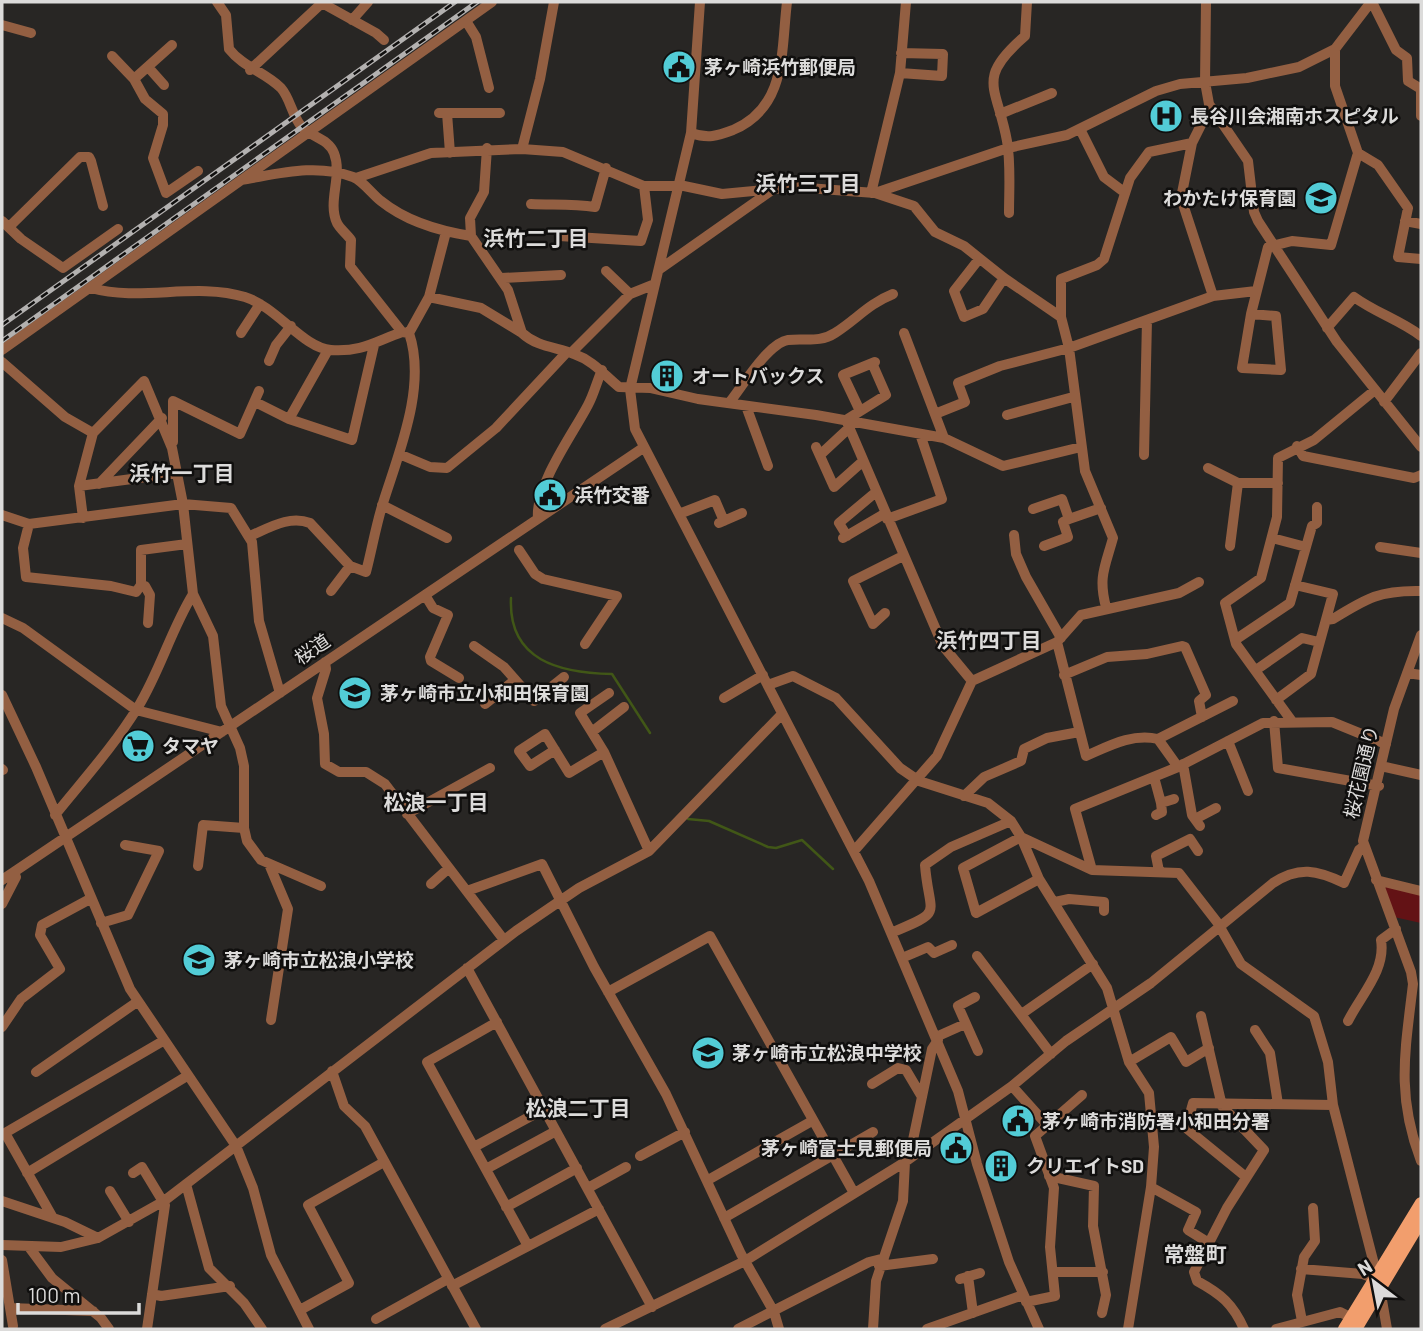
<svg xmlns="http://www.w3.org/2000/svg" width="1423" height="1331" font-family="Barlow,'Noto Sans JP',sans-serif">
	<rect width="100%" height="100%" fill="#282624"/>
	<path fill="#631215" d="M1380,884l41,10v29l-27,-6z"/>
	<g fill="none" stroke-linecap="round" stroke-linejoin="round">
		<path stroke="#415717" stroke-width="2.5" d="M511,598c-3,63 49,75 101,76l38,59
			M688,819l21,2 59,26 8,1 26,-8 31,29"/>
		<path stroke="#935f42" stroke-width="10" d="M217,2l9,13 3,34c14,18 36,23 52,39 9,10 11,27 20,38 11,12 27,12 33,27 9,23 -7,48 3,70 3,6 10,11 14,17l-1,26 52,66 7,1c18,53 -10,119 -26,170 -7,22 -11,46 -17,69l-16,-6 -40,-43c-21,-8 -41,5 -60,13
			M320,2l56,31 8,7
			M700,2l-9,131 -61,256 5,40 234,452 89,210 19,73 32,98 30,67
			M1206,2l-1,80 4,22 39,57 6,51 4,9 79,121 84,105
			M1372,2l24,48 11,8 1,23 13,8
			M352,20l16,-18
			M466,21l10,16 13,51
			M2,25l29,8
			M112,56l22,23 11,20 18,15v11l-10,33 13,35 32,-22
			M148,67l16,18
			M250,70l73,-68
			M900,73l42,3 1,-22 -42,-1
			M134,79l38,-34
			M1421,91v25
			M1210,107l-18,36 -11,55 32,98
			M439,113h61
			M447,113l3,40
			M1000,114l52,-21
			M1080,129l24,48 20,15
			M691,133c17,6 26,3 42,-3 54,-23 48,-79 54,-128
			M522,149l18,-70 14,-77
			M1358,153l20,12 30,43 -10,49 23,2
			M356,178l75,-25 91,-4 41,3 81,34h40l38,8 72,-7 81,6 133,-45 59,-13 89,-44 24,-7 67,-6 52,-11 36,-18 36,-47
			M241,180c37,-6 75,-17 112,-3 10,4 19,17 28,24 26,21 58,30 90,35l37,54 14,43c15,14 34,14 52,21 20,7 30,21 45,33l31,1 48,11 118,16 128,23 59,28 78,-19
			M871,193l29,-120 6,-71
			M875,193l39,13 21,26 29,14 40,32 57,39
			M531,204c23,1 42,0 64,3l11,-39
			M1009,213c0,-23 2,-49 -2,-72 -10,-55 -32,-62 18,-105l2,-34
			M2,221l19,18 42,29 55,-39
			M1405,221l16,3
			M9,227l71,-70h9l2,4 12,45
			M471,236l-1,-18 14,-26 3,-44
			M559,236l82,5 7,-21 -4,-34
			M979,259l-25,32 10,26 19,-8 21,-31
			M660,269l115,-81
			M606,271l24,23
			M501,278l60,-3
			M91,288c50,14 104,-6 154,9 32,10 58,51 86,53 31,2 43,-8 71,-18
			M429,297l52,11 41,25
			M1251,314l25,2 5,54 -39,-2 9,-54 17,-67 24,-6 39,4 27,-92 -23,-67v-37
			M1327,328l27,-31c22,16 46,23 67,39
			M241,333l19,-29
			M409,333l20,-36 17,-65
			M904,333l40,105
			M2,350l490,-348
			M572,352l58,-58 25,-10
			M269,361l7,-16 15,-19
			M2,362l63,55 28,16
			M255,402l34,17 63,21 22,-95
			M1384,402l37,-49
			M729,403c13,-16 39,-60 59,-63 16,-2 32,3 47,-7 22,-14 33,-29 58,-39
			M746,406l22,60
			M860,411l-17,-36 32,-13
			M935,414l30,-12 -7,-19 42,-17 69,-18 144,-52 43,-5
			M1007,415l66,-18
			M289,419l39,-69
			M846,420l97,226 29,35
			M846,420l40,-25 -14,-32
			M173,442v-41l67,33 19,-43
			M1297,446l6,10 111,22 7,-3
			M816,447l18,40 28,-25
			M399,454l31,13 17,1 49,-40 71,-76
			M820,455l29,-27
			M1144,455l3,-135
			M1208,468l30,15h40
			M99,484l63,-66
			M79,486l98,-13
			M382,505l65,33
			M1033,509l29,-10 7,20 32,-11
			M679,514l36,-14 9,21
			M2,515l27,9 154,-20 48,4 21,34 7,79 21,72
			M83,518l-4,-32 14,-53 51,-52 28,67 11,56 10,90 20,42 8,70 19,42 4,18v62l3,13 14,19 60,26
			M538,518c-3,-33 35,-84 50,-113 6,-11 9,-24 14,-35
			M887,519l55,-20 -22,-65
			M719,523l23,-10
			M29,524l-6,24 3,29 85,9 25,6 5,-7 4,1 5,9 -2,28
			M1014,535l2,19 10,23 35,61
			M847,536l-8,-13 37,-31
			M843,538l41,-24
			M1272,538l34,9
			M1044,546l24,-9 -5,-15 6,-3
			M1230,546l8,-63
			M1380,547l41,6
			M519,550l16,24 8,5 74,17 -32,48
			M141,585v-35l46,-6
			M331,591l19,-25
			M425,595l8,13 15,7 -18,42 1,4 28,17
			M1106,607c-8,-30 -1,-40 7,-69l-28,-67 -16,-123 -8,-31v-38l36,-14 7,-6 26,-81 19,-26 43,-9
			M885,613l-12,11 -20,-43 50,-25
			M2,618l21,10 113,82 86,22
			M1326,620l7,-1c34,-21 47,-29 88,-28
			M1421,635l-27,74 -31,132 48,131 2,12c-8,68 -17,111 8,177
			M1235,640l55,-37 22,-77 5,-3v-16
			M1057,642l29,114c23,-10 46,-23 72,-17l20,28
			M474,646l30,21 30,34 30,-24
			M325,662l1,7 -9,29 7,36 1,30 14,8h27l19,12 119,156
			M1256,670l46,-32 17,4
			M1407,673l14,2
			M1064,675l43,-18 40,-3 35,-8 3,1 21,48 -7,6 3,16
			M768,685l25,-9 43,22 64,70 19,13 69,22 23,18 10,16 18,42 68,109 22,74 20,31 5,54 -3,40 -23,142
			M609,693l-29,20 24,39 45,99
			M2,695l34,72 94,222 106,157 17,42 18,67 38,74
			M724,698l39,-23
			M1276,700l35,-26 22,-80 -38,-9
			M485,704l30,-24
			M1291,720l-55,-76 -11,-41 36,-25 16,-61 1,-59 36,-18 61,-50
			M1274,721l4,47 101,18
			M593,731l31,-24
			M1158,739l75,-38
			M1228,741l20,50
			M555,750l-25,16 -11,-15 26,-17 24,39 35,-21
			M1183,764l9,51 8,11
			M1381,766l40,9
			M2,769l1,1
			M1154,777l7,26 13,-4
			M964,796l20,-19 37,-16 3,-12 23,-11 32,-6
			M407,814l83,-46
			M55,815c29,-36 59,-69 83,-108 22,-36 33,-77 55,-113
			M1156,815l6,-3 -1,-9
			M1195,819l21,-11
			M854,851l83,-95 35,-75 85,-39 24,-27 98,-22 20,-11
			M269,864l19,45 -17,111
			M198,866l5,-41 41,3
			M1092,870l-17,-61 103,-42 85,-44 69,-1 54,22
			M1159,871l-3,-15 34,-17 8,12
			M1039,879l-63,34 -13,-45 58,-31 71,33 87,3 38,49 24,42 73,52 14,46 5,43 41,159 5,4
			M2,880l641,-432
			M1376,880l45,11
			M431,884l18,-16
			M467,891l75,-27 52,103 72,127 75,160 33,58 5,17
			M1055,902l14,-3 35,3v9
			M2,904l14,-27 -2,-5
			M101,923l27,-8 31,-64 -34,-6
			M891,933c55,-23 38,-16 34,-68l26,-18 60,-26
			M977,956l74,98
			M902,958l26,-11 6,6 18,-8
			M467,968l185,339
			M608,992l102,-56 144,257
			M975,997l-17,9 20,45
			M1023,1013l70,-49
			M1201,1016l21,90 42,44 -37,58 -33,64 3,9c24,13 36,23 47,48
			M1348,1021c13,-26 38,-51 33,-81l15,-11
			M497,1022l-70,40 101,184
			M2,1027l19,-28 39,-30 -20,-34 2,-10 48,-26
			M1255,1030l15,23 8,51
			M936,1037l29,-13
			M1129,1062l42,-25 15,25 23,-14
			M332,1071l12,35 21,20 111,203
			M36,1072l101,-70
			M872,1084l26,-16 8,2 16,27
			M1012,1086l35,39
			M474,1147l70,-38
			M640,1156l45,-24
			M909,1159l23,-110 6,-9
			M486,1169l70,-38
			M27,1173l160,-97
			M133,1173l9,-6 23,38 -18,124
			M1049,1176l45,10 -1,40 13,69 -4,18
			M1246,1177l-60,-49 7,-25 140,2
			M708,1180l104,-59
			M186,1184l23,84 35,35 18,26
			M1151,1187l45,25 -8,18 21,13
			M588,1188l38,-21
			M110,1191l19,31
			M2,1201l63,21 33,16
			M506,1207l71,-39
			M53,1218l-48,-85 158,-92
			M724,1218l149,-86
			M2,1245l59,2 37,-9 66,-37 352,-270 63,-43 70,-37 133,-137
			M29,1247l23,31 49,40 8,11
			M2,1260l11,66
			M879,1266l54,-7
			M1301,1269l62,5 10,4
			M1053,1272h50
			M968,1276l5,37
			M960,1279l20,-6
			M452,1286l147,-77
			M152,1294l9,2 69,-10
			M1376,1294l6,6 5,29
			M1026,1302l29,-6 -5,-49 4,-59 -19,-52 47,-41
			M10,1308l83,3
			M300,1310l49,-27 -41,-78 76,-43
			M376,1319l72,-40
			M1302,1321l-5,-26 7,-38 11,-16 -2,-33
			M605,1329l140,-68 160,-99 107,-76 54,-45 85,-58 122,-100c26,-17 44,-13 71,0l15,-33 5,-4
			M738,1329l131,-67 12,-3
			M873,1329l3,-48 27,-80 2,-39
			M927,1329l96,-34
			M1276,1329l64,-17 16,8"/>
		<path stroke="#f29e6d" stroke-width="12" d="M1344,1329l77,-126
			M1356,1329l65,-108"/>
		<defs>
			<path id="rail" d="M2,325l453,-323
				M2,341l475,-339"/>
		</defs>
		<use href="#rail" stroke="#b3b1b0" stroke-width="5"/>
		<use href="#rail" stroke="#100f0e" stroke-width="2.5" stroke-dasharray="8" stroke-linecap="butt"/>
	</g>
	<defs>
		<symbol id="civic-disc" viewBox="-11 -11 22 22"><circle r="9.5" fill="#52ccd6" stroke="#100f0e"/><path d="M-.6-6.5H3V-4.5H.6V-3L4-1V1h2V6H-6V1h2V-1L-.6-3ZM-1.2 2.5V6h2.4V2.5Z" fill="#111"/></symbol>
		<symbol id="hospital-disc" viewBox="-11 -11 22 22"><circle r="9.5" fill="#52ccd6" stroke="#100f0e"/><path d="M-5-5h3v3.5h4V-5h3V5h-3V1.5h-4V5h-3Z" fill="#111"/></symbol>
		<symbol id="school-disc" viewBox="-11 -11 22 22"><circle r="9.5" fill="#52ccd6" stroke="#100f0e"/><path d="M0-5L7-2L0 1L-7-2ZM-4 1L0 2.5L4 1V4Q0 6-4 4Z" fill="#111"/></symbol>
		<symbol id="building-disc" viewBox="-11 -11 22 22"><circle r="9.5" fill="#52ccd6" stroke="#100f0e"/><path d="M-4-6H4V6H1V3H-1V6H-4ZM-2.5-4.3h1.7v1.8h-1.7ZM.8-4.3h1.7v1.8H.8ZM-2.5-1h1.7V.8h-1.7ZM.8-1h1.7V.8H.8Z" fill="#111"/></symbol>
		<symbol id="supermarket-disc" viewBox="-11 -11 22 22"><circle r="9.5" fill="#52ccd6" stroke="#100f0e"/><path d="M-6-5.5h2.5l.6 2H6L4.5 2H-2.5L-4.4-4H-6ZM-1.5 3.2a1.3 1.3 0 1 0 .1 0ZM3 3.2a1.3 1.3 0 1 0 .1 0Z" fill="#111"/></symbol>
	</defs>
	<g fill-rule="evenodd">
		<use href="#civic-disc" x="660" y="48" width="38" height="38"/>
		<use href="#hospital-disc" x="1147" y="97" width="38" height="38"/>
		<use href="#school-disc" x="1302" y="179" width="38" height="38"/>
		<use href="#building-disc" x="648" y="357" width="38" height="38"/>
		<use href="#civic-disc" x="531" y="476" width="38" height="38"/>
		<use href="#school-disc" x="336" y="674" width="38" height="38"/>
		<use href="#supermarket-disc" x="119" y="727" width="38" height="38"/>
		<use href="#school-disc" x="180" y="941" width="38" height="38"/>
		<use href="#school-disc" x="689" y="1034" width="38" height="38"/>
		<use href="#civic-disc" x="999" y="1102" width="38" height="38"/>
		<use href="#civic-disc" x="937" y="1129" width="38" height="38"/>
		<use href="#building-disc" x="982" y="1147" width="38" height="38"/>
	</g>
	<g text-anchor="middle" stroke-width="5" stroke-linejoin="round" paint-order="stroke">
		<g font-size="19" font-weight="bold" fill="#dcdbda" stroke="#100f0e" text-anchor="start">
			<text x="704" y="74">茅ヶ崎浜竹郵便局</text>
			<text x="1190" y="123">長谷川会湘南ホスピタル</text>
			<text x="1296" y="205" text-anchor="end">わかたけ保育園</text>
			<text x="692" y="383">オートバックス</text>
			<text x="574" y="502">浜竹交番</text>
			<text x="380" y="700">茅ヶ崎市立小和田保育園</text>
			<text x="162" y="753">タマヤ</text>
			<text x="224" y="967">茅ヶ崎市立松浪小学校</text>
			<text x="732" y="1060">茅ヶ崎市立松浪中学校</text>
			<text x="1042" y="1128">茅ヶ崎市消防署小和田分署</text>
			<text x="932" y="1155" text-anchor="end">茅ヶ崎富士見郵便局</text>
			<text x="1026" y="1173">クリエイトSD</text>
		</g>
		<g font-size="19" fill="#dcdbda" stroke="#100f0e">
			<text transform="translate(312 649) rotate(-34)" y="7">桜道</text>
			<text transform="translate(1361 772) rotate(-77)" y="7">桜花園通り</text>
		</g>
		<g font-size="21" font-weight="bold" fill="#dcdbda" stroke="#100f0e">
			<text x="808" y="191">浜竹三丁目</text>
			<text x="536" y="246">浜竹二丁目</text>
			<text x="182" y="481">浜竹一丁目</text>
			<text x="989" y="648">浜竹四丁目</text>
			<text x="436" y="810">松浪一丁目</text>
			<text x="578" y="1116">松浪二丁目</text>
			<text x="1195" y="1262">常盤町</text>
		</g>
	</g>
	<rect width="1423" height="1331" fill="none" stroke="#dcdbda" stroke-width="7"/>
	<g transform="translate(1374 1282) rotate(328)" stroke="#100f0e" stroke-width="5" paint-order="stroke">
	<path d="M0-5L12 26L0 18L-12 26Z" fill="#dcdbda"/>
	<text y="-10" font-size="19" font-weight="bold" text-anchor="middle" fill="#dcdbda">N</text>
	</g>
	<path d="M18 1303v10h121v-10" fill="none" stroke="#dcdbda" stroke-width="3.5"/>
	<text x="28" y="1303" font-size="21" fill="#dcdbda" stroke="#100f0e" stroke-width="5" paint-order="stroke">100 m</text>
</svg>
